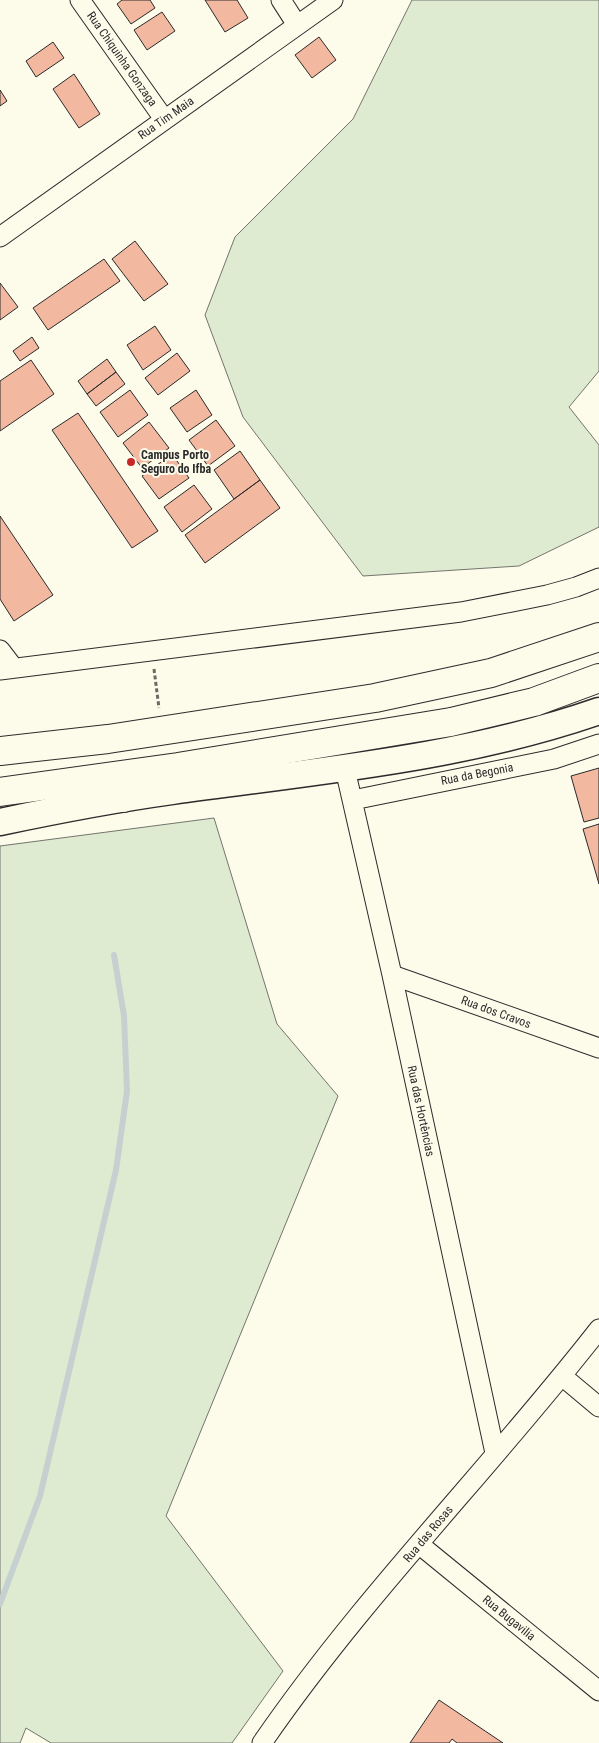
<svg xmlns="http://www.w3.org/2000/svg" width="599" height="1743" font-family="'Roboto Condensed',sans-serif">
	<rect width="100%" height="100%" fill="#fdfbea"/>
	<path fill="#deebd1" stroke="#74746e" d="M412,0h187v371l-30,36 30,38v82l-80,39 -156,10 -120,-159 -38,-102 30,-78 118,-118z
		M214,818l63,206 61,72 -172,420 117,155 -51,72h-181l-25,-15 -6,15h-20v-897z"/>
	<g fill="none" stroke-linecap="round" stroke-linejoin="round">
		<path stroke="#c7d0d0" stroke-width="6" d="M0,1604l40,-108 76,-326 11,-79 -3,-75 -10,-61"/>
	</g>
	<path fill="#f2b8a0" stroke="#2b2b2b" d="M122,0h28l5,8 -24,16 -14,-20z
		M205,0h32l11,18 -23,14z
		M162,12l13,19 -28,19 -13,-20z
		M319,37l17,23 -24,18 -17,-23z
		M53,42l11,16 -28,19 -10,-16z
		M74,74l26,40 -21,14 -26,-39z
		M0,90l7,11 -7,5z
		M135,241l33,43 -24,17 -32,-42z
		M104,259l16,22 -72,49 -15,-22z
		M0,283l18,24 -18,13z
		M155,326l16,24 -28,20 -16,-25z
		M32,337l7,11 -19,13 -7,-10z
		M177,353l13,18 -32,24 -13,-17z
		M107,359l9,13 -29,22 -9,-13z
		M31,360l23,34 -54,37v-50z
		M116,372l9,12 -29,22 -9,-12z
		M130,390l18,25 -30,22 -18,-25z
		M196,390l16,25 -25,17 -17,-24z
		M78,413l80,118 -26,17 -80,-118z
		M216,420l19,26 -27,20 -19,-26z
		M149,422l20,26 -27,20 -19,-25z
		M240,451l20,29 -26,19 -20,-29z
		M172,454l17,24 -30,21 -17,-23z
		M260,480l20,28 -75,55 -20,-28z
		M194,485l18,24 -30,23 -18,-25z
		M0,516l53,79 -39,26 -14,-22z
		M599,768v50l-15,4 -13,-46z
		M599,824v60l-16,-55z
		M439,1700l64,43h-46l-5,-4 -3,4h-39z"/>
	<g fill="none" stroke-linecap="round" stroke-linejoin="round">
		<defs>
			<path id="street" d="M80,0l84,119
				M281,0l16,25
				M0,237l333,-237
				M0,650l13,17
				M0,670l461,-58 86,-17 29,-8 23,-9
				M345,769l47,206 103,478
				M353,800l201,-41 45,-15
				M392,975l207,73
				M562,1376l37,31
				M420,1545l179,146
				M262,1743c101,-147 228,-274 337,-414"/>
			<path id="secondary" d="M0,822c57,-12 114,-23 172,-31 143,-20 289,-32 427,-80"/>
			<path id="primary" d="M0,751l108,-12 267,-41 116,-25 108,-36
				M0,792l178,-25 273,-45 83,-20 65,-24
				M59,797l64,1"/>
		</defs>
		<use href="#street" stroke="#2b2b2b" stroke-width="21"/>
		<use href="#secondary" stroke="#2b2b2b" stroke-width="29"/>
		<use href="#primary" stroke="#2b2b2b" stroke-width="30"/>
		<path stroke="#6a6964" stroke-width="3" stroke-dasharray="4 2.5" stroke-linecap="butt" d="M154,669l5,39"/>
		<use href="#street" stroke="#fdfbea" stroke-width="19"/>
		<use href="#secondary" stroke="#fdfbea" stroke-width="26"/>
		<use href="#primary" stroke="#fdfbea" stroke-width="28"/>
	</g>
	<circle fill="#c62828" stroke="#fdfbea" stroke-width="2" cx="131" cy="462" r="5"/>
	<g text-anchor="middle" stroke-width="4" stroke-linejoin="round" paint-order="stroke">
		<g font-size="12" fill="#2b2b2b" stroke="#fdfbea">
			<text transform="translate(122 59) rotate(55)" y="4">Rua Chiquinha Gonzaga</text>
			<text transform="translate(166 118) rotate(-35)" y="4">Rua Tim Maia</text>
			<text transform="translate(477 774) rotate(-11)" y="4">Rua da Begonia</text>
			<text transform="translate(496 1012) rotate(20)" y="4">Rua dos Cravos</text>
			<text transform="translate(421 1111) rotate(78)" y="4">Rua das Hortências</text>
			<text transform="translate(428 1534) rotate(-50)" y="4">Rua das Rosas</text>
			<text transform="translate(509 1618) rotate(39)" y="4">Rua Bugavilia</text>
		</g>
		<g font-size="12" font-weight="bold" fill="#2b2b2b" stroke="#fdfbea" text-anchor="start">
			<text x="141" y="459">Campus Porto<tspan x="141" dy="14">Seguro do Ifba</tspan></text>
		</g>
	</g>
</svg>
